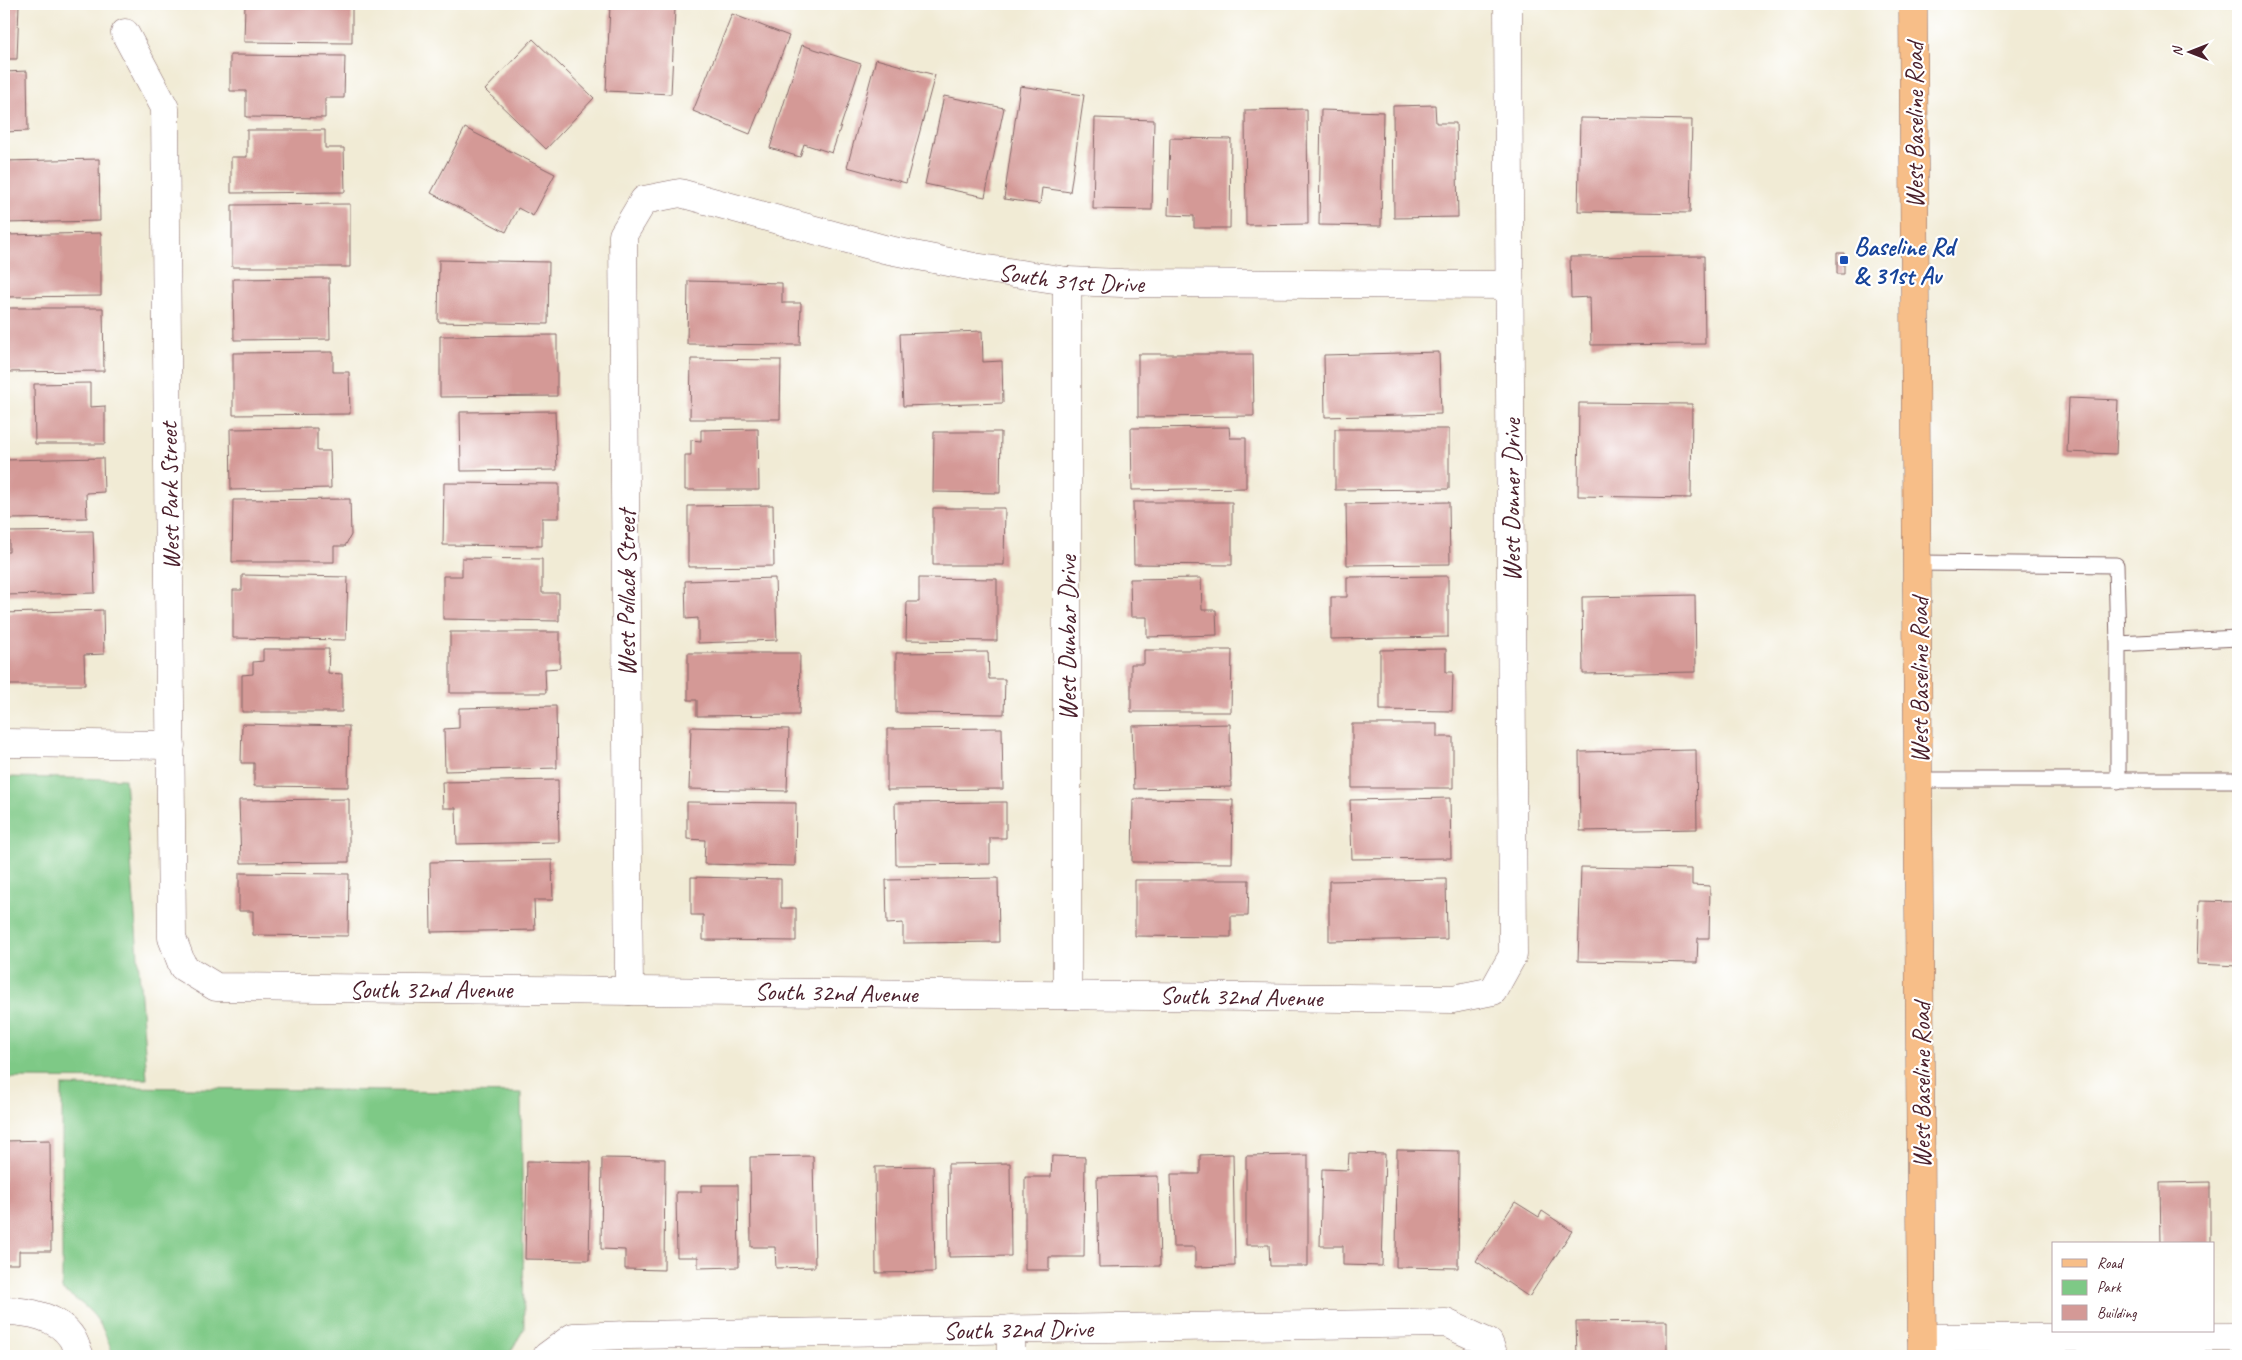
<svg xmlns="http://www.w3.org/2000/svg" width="2242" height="1360" font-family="Caveat,sans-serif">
	<rect width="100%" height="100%" fill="#fff"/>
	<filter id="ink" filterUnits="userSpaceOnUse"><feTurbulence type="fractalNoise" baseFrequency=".02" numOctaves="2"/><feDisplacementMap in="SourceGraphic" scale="10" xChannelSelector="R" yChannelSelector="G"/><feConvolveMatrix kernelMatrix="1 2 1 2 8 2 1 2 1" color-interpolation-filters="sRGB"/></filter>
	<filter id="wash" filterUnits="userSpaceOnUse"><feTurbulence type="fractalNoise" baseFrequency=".0096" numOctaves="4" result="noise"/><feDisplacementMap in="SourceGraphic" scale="20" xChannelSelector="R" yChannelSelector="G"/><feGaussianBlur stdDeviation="1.12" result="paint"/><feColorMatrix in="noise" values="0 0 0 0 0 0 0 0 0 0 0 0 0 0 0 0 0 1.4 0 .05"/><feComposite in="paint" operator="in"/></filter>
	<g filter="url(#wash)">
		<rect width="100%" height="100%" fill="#f1ebd5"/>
		<path fill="#7ec986" stroke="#647458" d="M4,777l121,2 22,300 -143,-1z
			M62,1086l459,7 3,236 -16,27h-395c-11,-36 -20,-46 -51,-66z"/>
		<g id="blocks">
			<path fill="#d49996" d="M4,4h15l-2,55h-13z
				M245,4h107v39l-108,-1z
				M610,6l65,3 -4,85 -65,-3z
				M732,14l57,22 -39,98 -57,-23z
				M533,39l61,59 -48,51 -61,-59z
				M802,45l59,19 -29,89 -28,-9 -4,13 -30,-9z
				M230,55l115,1 -1,42h-19v20l-79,-1v-26h-16z
				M876,59l59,16 -29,108 -59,-16z
				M27,71l1,60 -24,1v-60z
				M1020,86l64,9 -14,97 -28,-4 -2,16 -36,-5z
				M944,96l60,12 -19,89 -60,-13z
				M1435,105l1,18h20l2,94 -64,1 -1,-112z
				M1307,109l1,115 -62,1 -1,-115z
				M1321,110l62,2 -2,114 -62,-1z
				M1095,118l59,2 -2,90 -59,-1z
				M1580,118l112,2 -2,93 -112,-2z
				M465,128l90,46 -22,42 -15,-8 -12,24 -75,-39z
				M247,130h78v18h19l1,44 -114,1v-36h16z
				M1170,138l61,1 -1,89h-36v-12l-26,-1z
				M99,159l1,62 -96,2v-62z
				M350,204v63h-118v-62z
				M101,233v63l-97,1v-62z
				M1837,253h7v21h-7z
				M1704,256l1,88 -114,1 -1,-48 -19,1 -1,-41z
				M439,260l110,2 -1,62 -110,-2z
				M329,278l1,61 -96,1 -1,-61z
				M688,281l94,2v20h19l-1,42 -113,-1z
				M4,308h99l1,63 -100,1z
				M982,331l1,31 19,-1 1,42 -100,3 -3,-72z
				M557,335v61l-117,1v-61z
				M333,352v20h16l1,42 -117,1v-62z
				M1439,352l2,62 -116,3 -1,-62z
				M1138,354h115l1,62 -116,1z
				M691,359l90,1 -1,59h-90z
				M90,383v24l15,-1v38h-70l-1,-60z
				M2069,398l49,2 -2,54 -49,-2z
				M1579,403l113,1 -1,94 -113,-2z
				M555,411l2,59 -96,1 -1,-59z
				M1229,427l1,11h16v50l-114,2 -1,-62z
				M317,428v23h13l1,37 -100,2 -1,-61z
				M758,429l1,61h-74v-35h6v-15l10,1v-11z
				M1335,429h114v60l-114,1z
				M934,432h67l-1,61 -67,-1z
				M103,458l1,34 -18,1 1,25 -78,1 -1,-16h-4v-43z
				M444,483l115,1v34h-17v28l-99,-1z
				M350,499l1,36 -6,11h-11v16h-102l1,-62z
				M1133,502h99v63l-98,-1z
				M1449,502l1,62 -103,1 -1,-61z
				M773,505l1,61 -86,1v-61z
				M933,508h72l-1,57h-71z
				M93,531l2,62 -91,2v-43h5v-20z
				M462,558l80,1v34h17v28l-116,-2v-43h19z
				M242,575l106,2 -2,63 -113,-2v-48h9z
				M1448,576v61l-117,2v-42h16v-20z
				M775,578l2,62 -79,3v-25l-12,1 -1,-38z
				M919,578l78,1v62l-91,-1 1,-38h12z
				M1201,578l1,32h14l1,25 -70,2v-20h-16l-1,-38z
				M1695,595l1,77 -113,2 -1,-77z
				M103,610l1,44 -20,1 1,30h-81v-72z
				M450,632h110v36l-15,1 1,24h-96z
				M263,649h66l-1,24 14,1v38h-100v-37l11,-1v-12l10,-1z
				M1446,649v23h7l-1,39 -72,-1v-60z
				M1144,650h88l-1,62h-100v-48h13z
				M988,652l1,27h16l-1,35 -108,-1v-60z
				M688,653h112l-1,62 -102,1v-16h-9z
				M556,706l1,62 -112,3 -1,-42 15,-1v-20z
				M242,724l107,2 -1,61 -94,-1v-23h-13z
				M1230,724l1,63 -97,2 -2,-63z
				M1352,724h85v13h16v51h-101z
				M691,727l98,2 -2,62 -98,-2z
				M1002,728l1,61 -116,1v-61z
				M1696,750l1,79 -117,2 -1,-79z
				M558,780l1,62 -102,2 -1,-36h-13l-1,-26z
				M1450,798l1,60 -99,1 -2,-59z
				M349,799v63l-108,1 -2,-63z
				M1133,799l100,1 -1,63 -100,-1z
				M687,802l109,1 -1,63 -91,-2 1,-24 -18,-1z
				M1006,802v36h-16v26l-94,1 -1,-62z
				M552,860l1,40h-19l1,30 -104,2 -1,-70z
				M1581,867l111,2v16l18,1 -1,52h-11l-1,25 -119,-2z
				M239,873l110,1 -1,62 -95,-1v-24h-14z
				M691,877l90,2v29h15v33l-93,-1v-25h-12z
				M998,878l1,64 -96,1v-20l-16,1 -1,-44z
				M1446,879l1,60 -118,2v-60z
				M1135,880h114l-1,36h-17v21l-96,-1z
				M2199,901l39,1v64l-41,-2z
				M50,1140l1,111h-32v13h-15v-123z
				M1397,1150l62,1 -1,117 -62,-1z
				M1349,1153l36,1 -3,112 -39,-1v-19h-23l2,-77 26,1z
				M1233,1154l2,112 -40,1v-20h-22l-2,-73h29v-19z
				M1308,1155v111h-38l-1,-21h-23v-89z
				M813,1156l2,111 -39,1 -1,-21h-24l-1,-90z
				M1052,1156l33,1 -1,100h-35v13h-24v-93h26z
				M602,1158l63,1 -1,111 -39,-1v-19l-24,-1z
				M527,1161l64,1 -2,98 -64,-1z
				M1010,1163l1,93 -62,1 -1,-93z
				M933,1166l2,106 -59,1 -1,-106z
				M1158,1176l2,90 -61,1 -2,-90z
				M2210,1182v62h-49l-1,-61z
				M701,1185h37l1,82 -41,1v-11h-21l-1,-65h25z
				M1515,1202l24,15 3,-6 30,20 -43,66 -53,-36z
				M1667,1321v35h-90l-1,-34z"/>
		</g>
	</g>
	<g filter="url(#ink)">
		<use href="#blocks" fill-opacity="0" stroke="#846666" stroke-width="1"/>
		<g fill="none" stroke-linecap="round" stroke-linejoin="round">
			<defs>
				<path id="lane" d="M1918,563l198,2 2,79
					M1919,780h319
					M2118,781v-137l120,-6"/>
				<g id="street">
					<path d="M125,33l40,75 7,830 11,29 33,20 1237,12 40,-8 20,-36 -5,-951"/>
					<path d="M1067,281v714"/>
					<path d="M4,743l167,2"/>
					<path id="s1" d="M629,991l-6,-756 21,-35 36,-7 204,56 90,18 93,14 55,2 388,2"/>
					<path d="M4,1311c23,0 54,5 68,27 3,5 5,12 8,18"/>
					<path d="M1922,1338l316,-1"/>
					<path d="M547,1356l26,-19 56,-2 817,-12 43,20 5,13"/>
					<path d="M1011,1356v-27"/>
				</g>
				<path id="primary" d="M1913,4l9,1352"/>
			</defs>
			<use href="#lane" stroke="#846666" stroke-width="17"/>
			<use href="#street" stroke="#846666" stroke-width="29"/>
			<use href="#primary" stroke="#846666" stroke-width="29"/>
			<use href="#lane" stroke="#fff" stroke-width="15"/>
			<use href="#street" stroke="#fff" stroke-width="28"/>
			<use href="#primary" stroke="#f7be88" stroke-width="28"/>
		</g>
	</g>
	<rect fill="#1a4fb4" stroke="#fff" stroke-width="2" x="1839" y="255" width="10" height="10" rx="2.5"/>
	<g text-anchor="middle" stroke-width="4.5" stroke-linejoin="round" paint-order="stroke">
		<g font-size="25" fill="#4a1f2b" stroke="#fff">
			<text transform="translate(1914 125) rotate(-90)" y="9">West Baseline Road</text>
			<text dy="9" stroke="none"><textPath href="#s1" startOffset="1235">South 31st Drive</textPath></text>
			<text transform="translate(169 496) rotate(-91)" y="9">West Park Street</text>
			<text transform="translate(1511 500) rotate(-90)" y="9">West Donner Drive</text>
			<text transform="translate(626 593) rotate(-90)" y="9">West Pollack Street</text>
			<text transform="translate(1067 638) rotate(-90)" y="9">West Dunbar Drive</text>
			<text transform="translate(1919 680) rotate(-90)" y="9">West Baseline Road</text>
			<text x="431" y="998">South 32nd Avenue</text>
			<text transform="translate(836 992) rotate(1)" y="9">South 32nd Avenue</text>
			<text transform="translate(1241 996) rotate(1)" y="9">South 32nd Avenue</text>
			<text transform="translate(1921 1085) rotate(-90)" y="9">West Baseline Road</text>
			<text transform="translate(1018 1329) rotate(-1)" y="9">South 32nd Drive</text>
		</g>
		<g font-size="25" font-weight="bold" fill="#164399" stroke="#fff" text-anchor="start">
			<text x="1854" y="255">Baseline Rd<tspan x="1854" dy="29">&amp; 31st Av</tspan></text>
		</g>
	</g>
	<rect width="2242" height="1360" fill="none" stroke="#fff" stroke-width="20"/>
	<rect x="2052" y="1242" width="162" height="90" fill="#ffffff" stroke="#b7a5aa"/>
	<rect x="2062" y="1259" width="25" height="8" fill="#f7be88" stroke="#b7a5aa"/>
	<text x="2097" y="1268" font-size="15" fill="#4a1f2b">Road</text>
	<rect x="2062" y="1280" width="25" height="15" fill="#7ec986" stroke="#b7a5aa"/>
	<text x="2097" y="1292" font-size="15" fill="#4a1f2b">Park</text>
	<rect x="2062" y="1305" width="25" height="15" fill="#d49996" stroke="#b7a5aa"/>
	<text x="2097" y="1318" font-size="15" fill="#4a1f2b">Building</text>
	<g transform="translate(2190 52) rotate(270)" stroke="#ffffff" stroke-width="4" paint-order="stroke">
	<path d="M0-4L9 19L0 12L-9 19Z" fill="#4a1f2b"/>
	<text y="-8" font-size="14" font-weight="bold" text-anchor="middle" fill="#4a1f2b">N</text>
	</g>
</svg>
